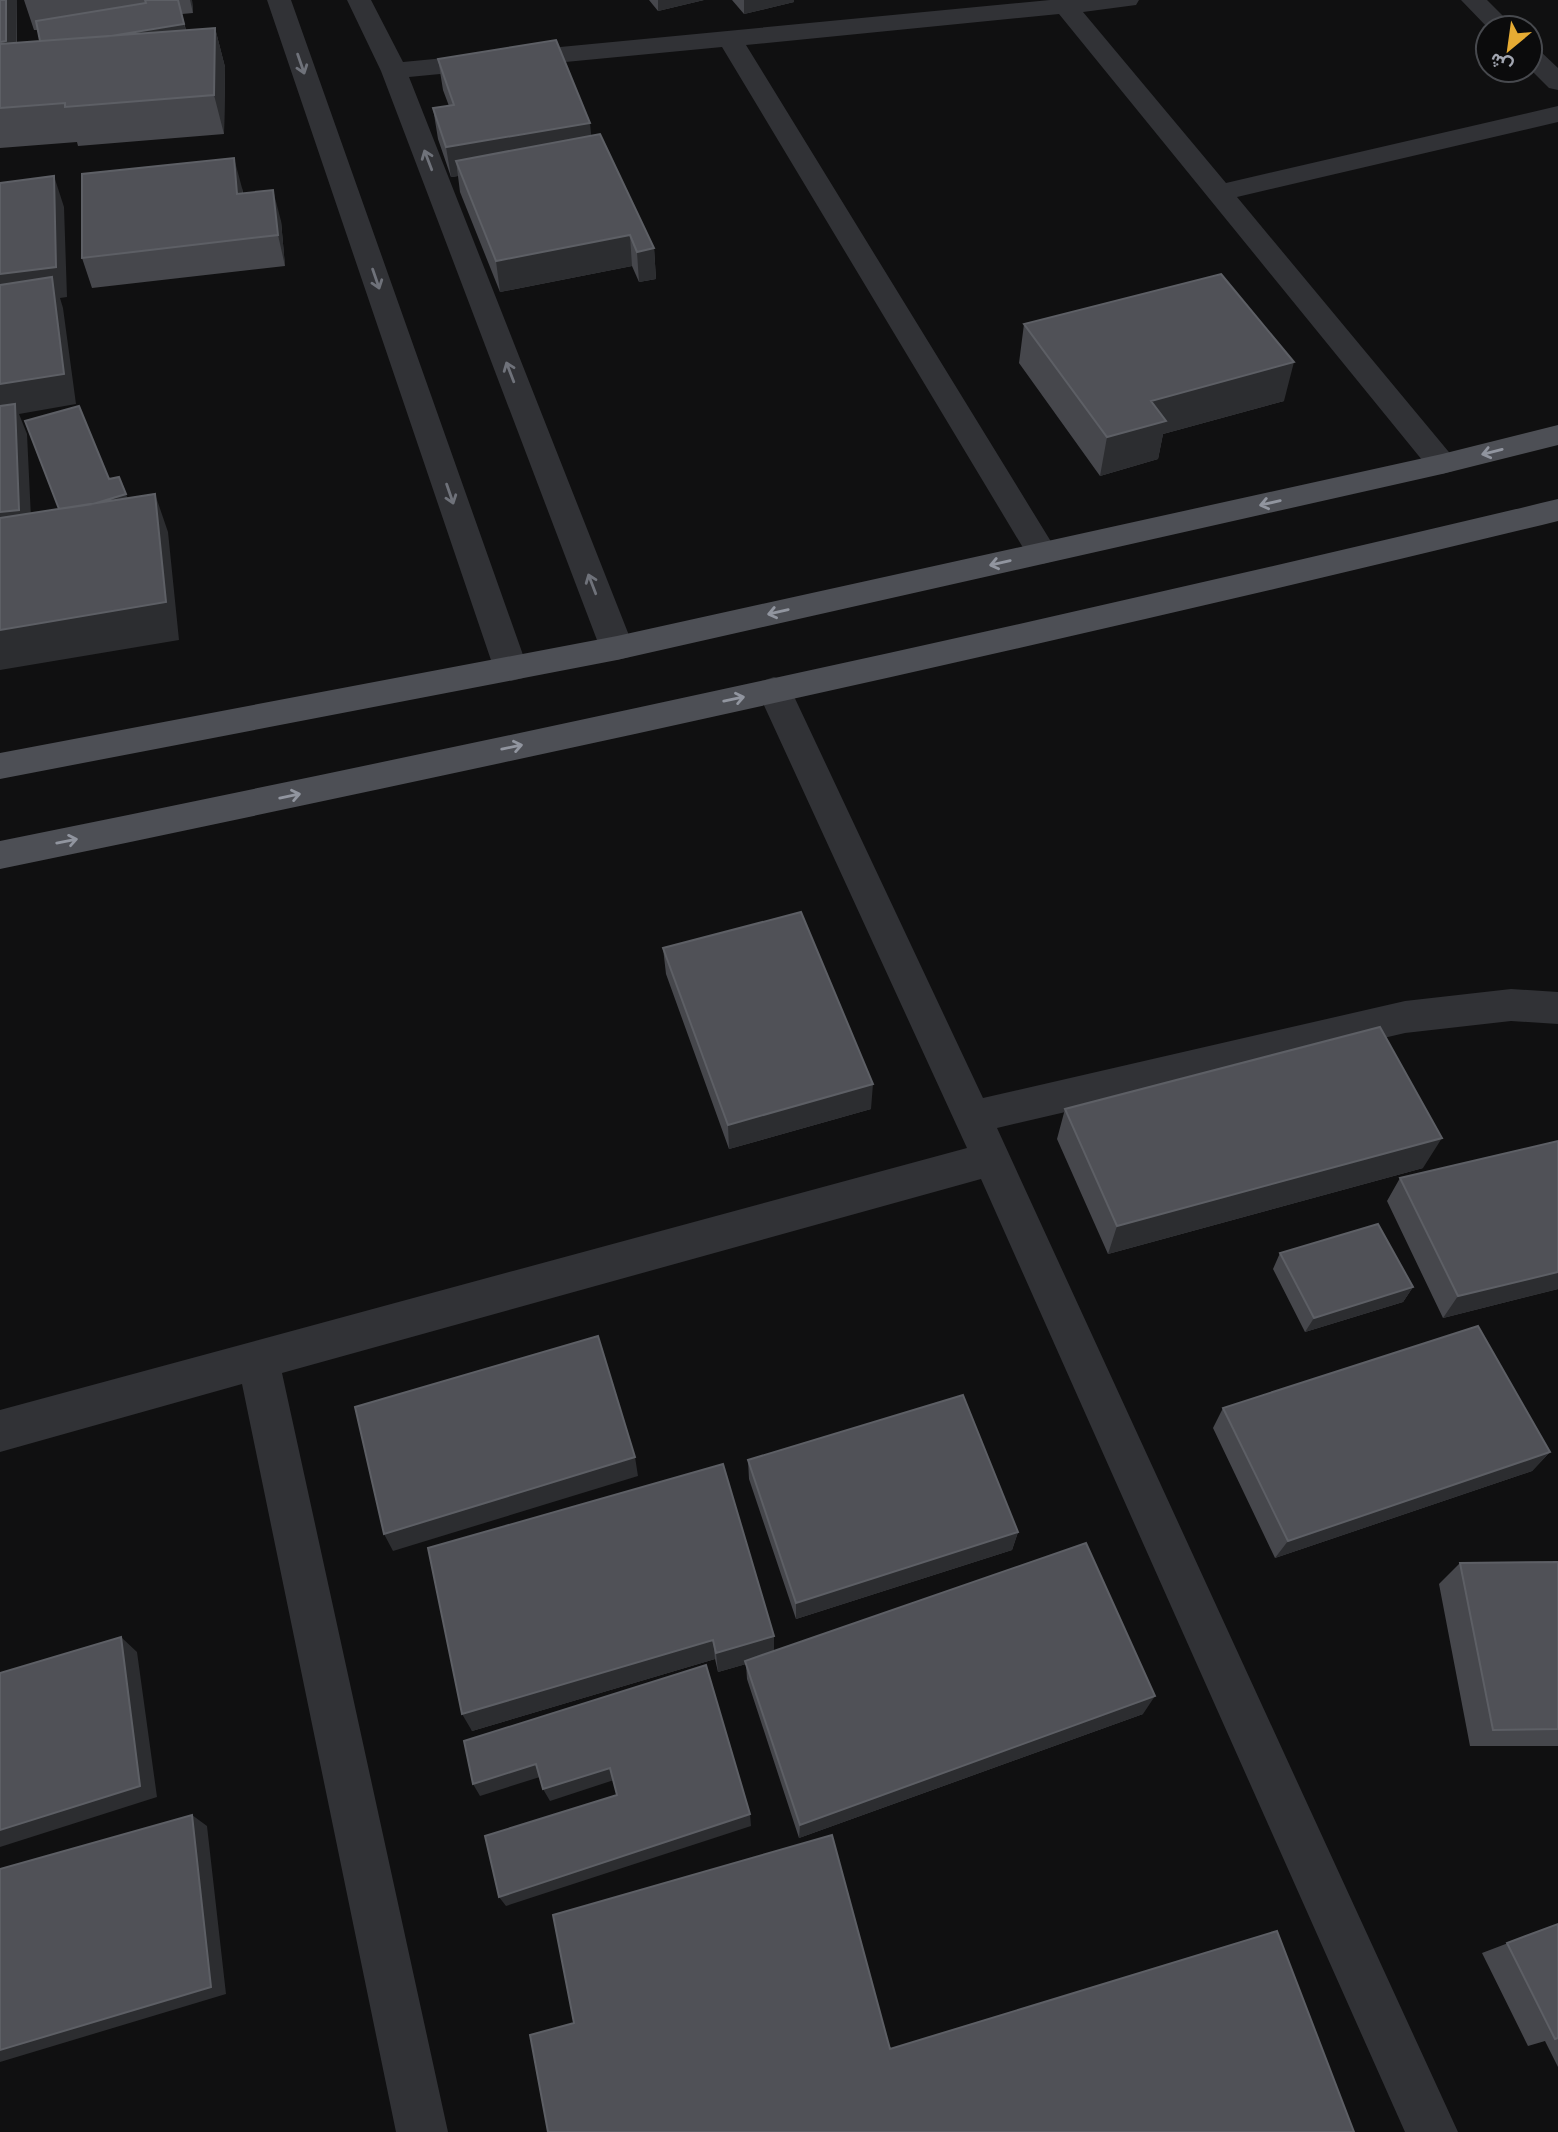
<svg xmlns="http://www.w3.org/2000/svg" width="1558" height="2132" font-family="Poppins,Vazirmatn,sans-serif">
	<rect width="100%" height="100%" fill="#101011"/>
	<g fill="none" stroke-linecap="round" stroke-linejoin="round">
		<path fill="#313236" fill-rule="evenodd" d="M267,0h24l237,669 -5,9 -12,3 -12,-3 -5,-9z
			M347,0h24l32,62 647,-62h89l-3,5 -53,7 143,171 332,-77v16l-321,75 216,260 4,7 -4,7 -11,3 -11,-3 -372,-457 -313,31 312,508 -5,8 -11,3 -11,-3 -309,-514 -313,30 225,571 -5,9 -12,3 -12,-3 -5,-9 -219,-577z
			M1461,0h26l28,28h-27z
			M1530,47l9,3 19,18v22l-9,-2 -19,-19z
			M774,677l12,4 5,9 192,408 422,-97 106,-12 47,3v32l-47,-3 -106,12 -408,95 461,1004h-53l-424,-953 -699,194 166,759h-52l-154,-748 -242,68v-42l967,-262 -210,-458 5,-9z"/>
		<path fill="#4d4f55" fill-rule="evenodd" d="M1558,425v20l-116,29 -825,186 -617,119v-26l617,-117 825,-182z
			M1558,499v22c-517,126 -1037,240 -1558,348v-28c521,-106 1041,-218 1558,-342z"/>
	</g>
	<path fill="#46474c" d="M0,0h17v43l23,-2 -2,-11h-4l-10,-30h168l1,13 -11,1 4,16 29,-2 10,39 -1,67 -146,12 -1,-4 -77,6z
		M649,0h55l-46,11z
		M732,0h62v2l-50,12z
		M438,59l153,77 63,112 2,31 -17,3 -7,-16 -132,26 -40,-100 -2,-16 -7,1 -13,-38 -5,-31 16,-2 -6,-16z
		M242,188l1,5 38,28 4,45 -193,22 -10,-30z
		M1024,324l260,77 -121,33 -5,25 -58,17 -81,-113z
		M663,948l208,161 -142,40 -63,-175z
		M1065,1109l358,59 -315,86 -51,-115z
		M1558,1141v148l-115,29 -56,-117 13,-23z
		M1280,1253l133,34 -10,15 -98,30 -32,-63z
		M1223,1408l327,44 -18,19 -257,87 -62,-130z
		M748,1460l270,72 -6,18 -216,69 -47,-140z
		M428,1548l346,88v15l369,63 -344,124 -52,-159 -1,-15 -28,8 -3,-13 -243,72z
		M1558,1562v184h-88l-31,-162 21,-21z
		M1558,1924v143l-13,-26 -17,5 -46,-93z"/>
	<path fill="#2c2d30" d="M6,0h11l-1,72 -16,2v-32z
		M190,0h2l1,13z
		M658,0h46l-46,11z
		M744,0h50v2l-50,12z
		M184,24l6,21 -148,2z
		M215,28l10,39 -1,67 -10,-39z
		M590,123l3,31 -137,7 2,15 -7,1 -5,-30z
		M234,158l8,30 3,37 -8,-31z
		M54,176l10,31 3,90 -7,1 3,10 13,96 -57,10 8,20 5,105 -32,5v-270z
		M273,190l8,31 4,45 -7,-31z
		M630,235l2,31 -132,26 -4,-31z
		M654,248l2,31 -17,3 -2,-30z
		M1294,362l-10,39 -121,33 -5,25 -58,17 7,-39 44,-36z
		M126,494l8,21 -74,-2z
		M155,494l13,38 11,108 -179,30v-40z
		M873,1084l-2,25 -142,40 -1,-24z
		M1442,1138l-19,30 -315,86 9,-28z
		M1558,1272v17l-115,29 15,-22z
		M1413,1287l-10,15 -98,30 9,-14z
		M1550,1452l-18,19 -257,87 13,-17z
		M635,1457l3,19 -245,75 -9,-17z
		M1018,1532l-6,18 -216,69v-16z
		M774,1636v19l-29,6 1,3 -28,8 -2,-19z
		M121,1637l16,15 20,145 -157,50v-17z
		M713,1640l2,19 -243,72 -10,-17z
		M1155,1696l-12,18 -344,124 1,-13z
		M536,1764l7,12 -63,20 -7,-12z
		M610,1768l4,12 -64,21 -7,-12z
		M750,1814l1,12 -245,80 -7,-9z
		M192,1815l15,11 19,168 -226,68v-12z"/>
	<path fill="#505157" stroke="#5d5f65" stroke-width="2" d="M0,0h6v41l-6,1z
		M145,0h33l6,24 -73,12 -71,5 -4,-20 110,-18z
		M215,28l-1,67 -149,12v-4l-65,5v-64z
		M556,40l34,83 -144,24 -13,-39 21,-3 -16,-46z
		M600,134l54,114 -17,4 -7,-17 -134,26 -40,-100z
		M234,158l3,36 36,-4 5,45 -196,23v-84z
		M54,176l2,91 -56,7v-91z
		M1221,274l73,88 -143,39 15,20 -59,16 -83,-113z
		M52,277l12,97 -64,10v-99z
		M15,404l4,106 -19,2v-106z
		M79,406l30,73 10,-2 7,17 -33,10 -34,5 -34,-88z
		M155,494l11,108 -166,28v-112z
		M801,912l72,172 -145,41 -65,-177z
		M1380,1027l62,111 -325,88 -52,-117z
		M1558,1141v131l-100,24 -58,-118z
		M1378,1224l35,63 -99,31 -34,-65z
		M1478,1326l72,126 -262,89 -65,-133z
		M598,1336l37,121 -251,77 -29,-127z
		M963,1395l55,137 -222,71 -48,-143z
		M723,1464l51,172 -58,17 -3,-13 -251,74 -34,-166z
		M1086,1543l69,153 -355,129 -55,-164z
		M1558,1562v167l-65,1 -33,-167z
		M121,1637l19,149 -140,44v-157z
		M706,1665l44,149 -251,83 -14,-61 132,-41 -7,-27 -67,21 -7,-25 -63,20 -9,-43z
		M192,1815l19,172 -211,63v-181z
		M832,1835l58,214 387,-118 77,201h-806l-18,-97 44,-12 -21,-108z
		M1558,1924v114l-3,1 -48,-96z"/>
	<defs><path id="oneway-shaft" d="M-6 0H5M1.5-3L5.5 0L1.5 3" fill="none" stroke-width="1.6" stroke-linecap="round" stroke-linejoin="round" transform="scale(1.75)"/></defs>
	<g stroke="#6f727a">
		<use href="#oneway-shaft" transform="translate(301 64) rotate(71)"/>
		<use href="#oneway-shaft" transform="translate(428 160) rotate(-111)"/>
		<use href="#oneway-shaft" transform="translate(376 279) rotate(71)"/>
		<use href="#oneway-shaft" transform="translate(510 372) rotate(-111)"/>
		<use href="#oneway-shaft" transform="translate(450 494) rotate(71)"/>
		<use href="#oneway-shaft" transform="translate(592 584) rotate(-111)"/>
	</g>
	<g stroke="#91959f">
		<use href="#oneway-shaft" transform="translate(1492 452) rotate(166)"/>
		<use href="#oneway-shaft" transform="translate(1270 503) rotate(167)"/>
		<use href="#oneway-shaft" transform="translate(1000 563) rotate(167)"/>
		<use href="#oneway-shaft" transform="translate(778 612) rotate(167)"/>
		<use href="#oneway-shaft" transform="translate(734 699) rotate(-12)"/>
		<use href="#oneway-shaft" transform="translate(512 747) rotate(-12)"/>
		<use href="#oneway-shaft" transform="translate(290 796) rotate(-12)"/>
		<use href="#oneway-shaft" transform="translate(67 841) rotate(-11)"/>
	</g>
	<g transform="translate(1509 49) rotate(209)"><circle r="33" fill="#0b0b0c" stroke="#47494e" stroke-width="2"/>
	<path d="M0-5L12 26L0 18L-12 26Z" fill="#e6ab33"/>
	<text y="-10" font-size="19" font-weight="bold" text-anchor="middle" fill="#a2a6b1">ش</text>
	</g>
</svg>
